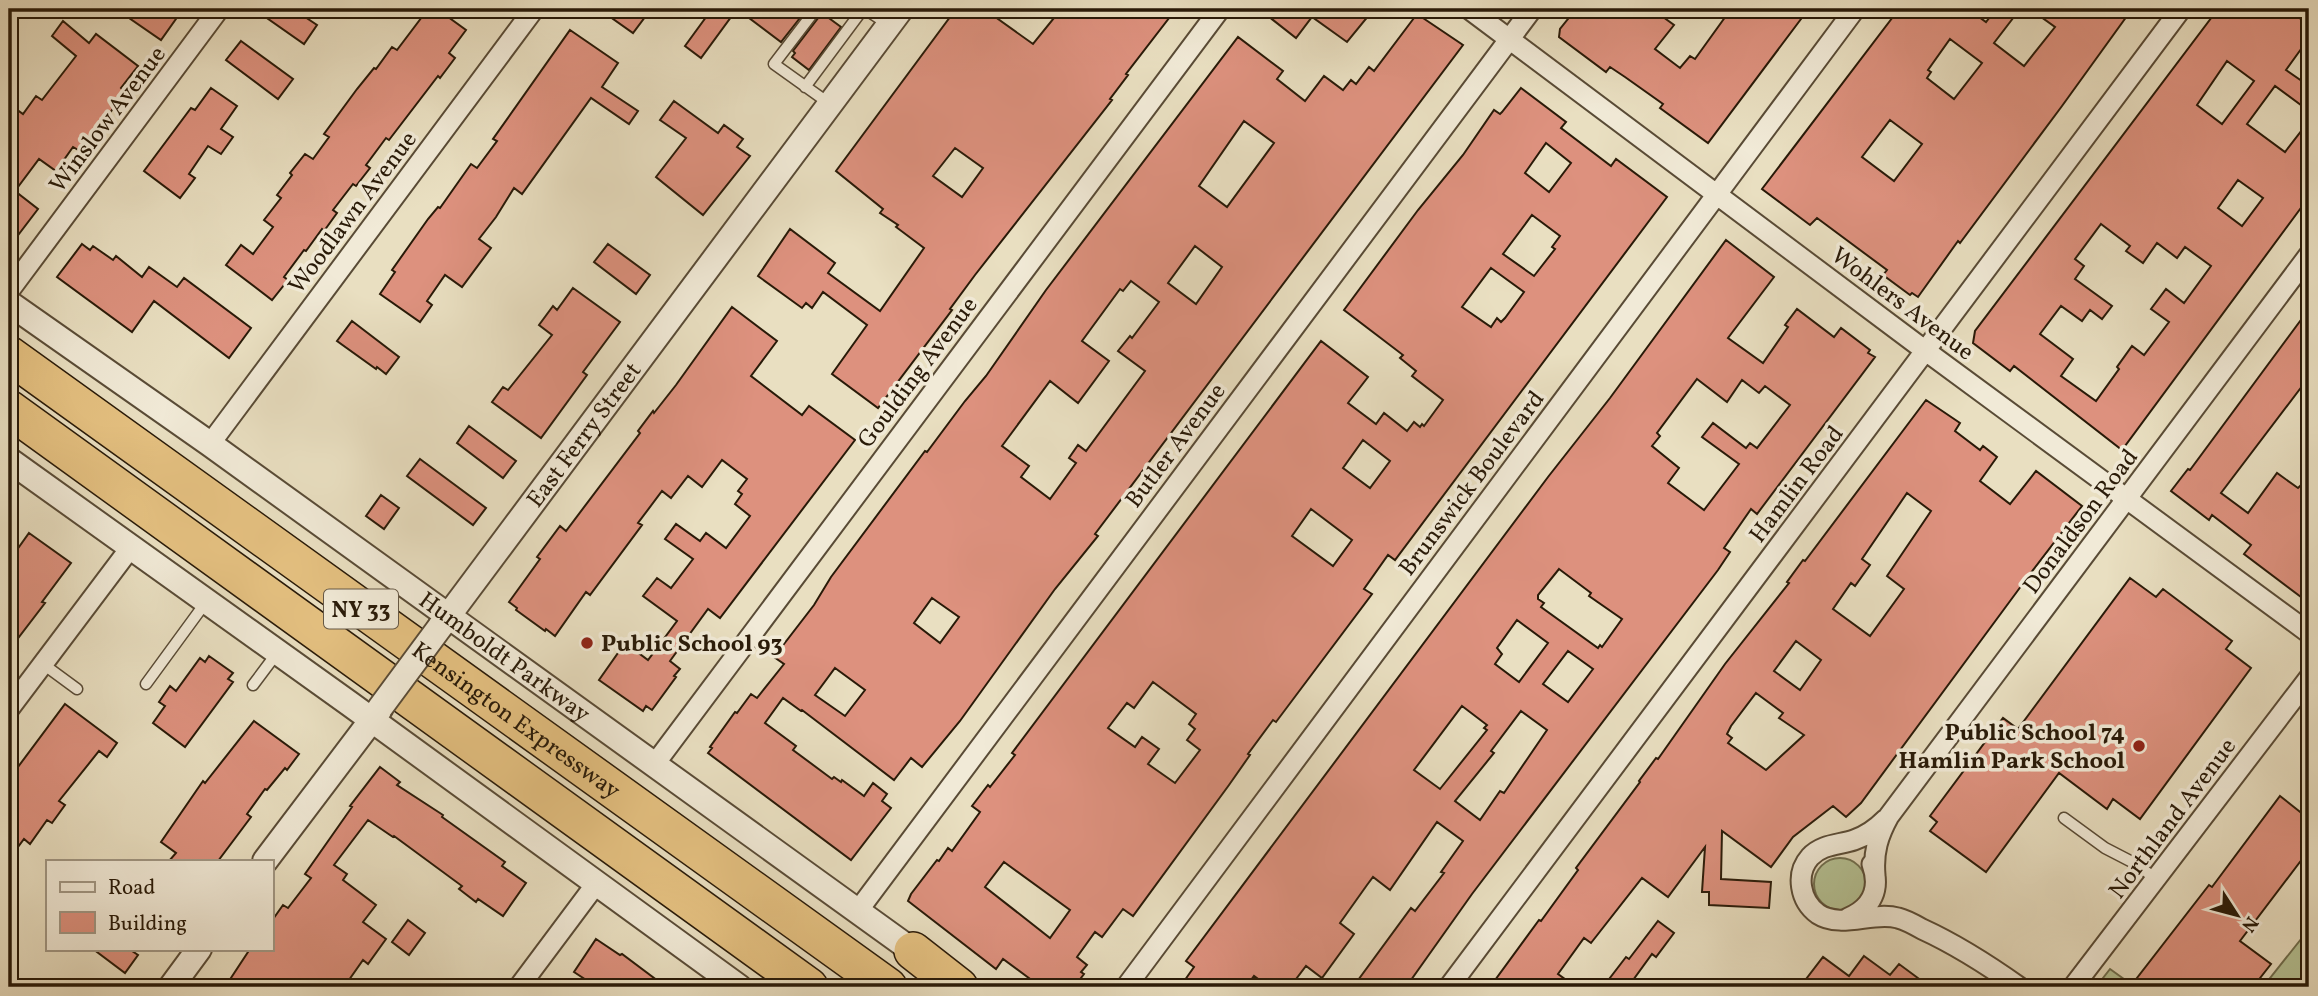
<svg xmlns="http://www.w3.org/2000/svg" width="2318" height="996" font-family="Vollkorn,serif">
	<rect width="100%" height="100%" fill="#e9dfc1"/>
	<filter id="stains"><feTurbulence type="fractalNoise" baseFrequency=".00286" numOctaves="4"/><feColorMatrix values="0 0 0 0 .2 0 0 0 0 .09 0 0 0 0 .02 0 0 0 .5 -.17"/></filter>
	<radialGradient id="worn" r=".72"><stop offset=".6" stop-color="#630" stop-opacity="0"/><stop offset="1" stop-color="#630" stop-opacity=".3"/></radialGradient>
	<path fill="#b5c294" stroke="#6f6e4e" stroke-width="2" d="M1814 884a26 26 0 1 1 52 0a26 26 0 1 1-52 0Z
		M2309,929v58h-46z
		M2110,969l25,18h-39z"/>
	<path fill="#dd917e" stroke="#291a08" stroke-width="2" fill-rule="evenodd" d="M116,9h67l-22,31z
		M254,9h39l24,16 -13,19z
		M428,9h9l29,21 -17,23 6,5 -15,20 -2,-2 -49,64 -3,-2 -20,27 4,3 -14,18 -3,-2 -20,26 4,3 -13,18 -2,-2 -16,22 -2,-1 -20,27 4,3 -16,20 -46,-35 15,-20 12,9 20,-27 -9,-7 17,-22 -4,-3 15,-20 -2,-2 15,-19 8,5 16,-22 -5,-3 33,-45 17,-21 2,1 16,-22 5,3z
		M599,9h52l-18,24z
		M712,9h95l-26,33 -44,-33 -36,49 -16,-12z
		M956,9h28l49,35 21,-26 -14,-9h49l10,7 6,-7h71l-50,65 2,1 -18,24 2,1 -137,175 -25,34 2,1 -74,98 -46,-34 35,-49 -44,-33 -11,16 -6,-5 -4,5 -44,-32 32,-47 45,34 -7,10 52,38 44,-63 -28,-21 2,-2 -18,-12 3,-4 -47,-38zM955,148l28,20 -21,29 -29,-21z
		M1259,9h115l-27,33 -35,-25 -16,21z
		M1576,9h76l22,16 -19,24 25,19 10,-12 5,3 36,-50h65l8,6 -96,128 -48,-35 3,-4 -38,-27 -15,-10 -4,5 -47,-35 1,-8z
		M1899,9h69l18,13 10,-13h24l-26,34 30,23 31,-39 -25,-18h102l-70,97 -102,137 -2,-2 -40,56 -6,-4 -2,2 -27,-20 4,-5 -70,-52 -7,7 -48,-36zM1950,39l32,24 -28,36 -27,-21 4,-6 -3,-2zM1890,120l32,24 -28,37 -32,-24z
		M2218,9h69l22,16v13l-23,32 23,16v25l-34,-25 -28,38 38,28 24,-31v76l-187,253 -108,-84 -4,5 -37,-28 2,-12zM2227,61l27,20 -32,43 -25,-19zM2238,180l25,18 -21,28 -24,-18zM2101,224l29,22 -4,5 17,12 14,-20 20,15 8,-11 26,19 -27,37 -18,-14 -15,20 18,13 -25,33 -12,-9 -15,21 2,2 -23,32 -35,-25 12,-17 -33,-25 21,-28 21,15 8,-11 12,9 10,-13 -37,-27 9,-13 -9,-7z
		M822,13l19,14 -32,43 -17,-13 3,-4 -2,-2z
		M1417,14l46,31 -368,489 3,2 -43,53 -95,132 -38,46 -11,-9 -17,22 -92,-70 -1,1 -18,-13 -18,25 31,23 -3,4 39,29 2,-2 7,5 1,-2 22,16 9,-13 14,11 -5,7 9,7 -40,52 -143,-107 4,-5 -2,-1 25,-35 2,1 14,-19 6,4 27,-34 -10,-7 40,-52 17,-28 94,-126 2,1 38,-51 21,-25 60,-86 192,-253 45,34 -6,8 28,22 19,-25 19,14 8,-10 5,4 13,-17 5,4zM1244,121l30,22 -47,64 -28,-21zM1195,246l27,21 -26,37 -28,-21zM1131,281l28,21 -27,36 -2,-2 -12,15 27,20 -59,80 -8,-6 -9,13 7,5 -26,36 -29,-22 8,-11 -27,-20 48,-65 28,22 31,-42 -27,-20 38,-52 3,2zM932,598l27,19 -19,26 -26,-20zM835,668l30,22 -20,26 -30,-21z
		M63,21l26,22 7,-9 42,32 -17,22 4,4 -29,40 -3,-1 -13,20 -7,-4 -17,24 -17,-12 -24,32 23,18 -29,38v-143l14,10 13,-18 6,4 34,-44 -24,-20z
		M570,30l48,33 -16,24 36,24 -9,13 -38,-26 -69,96 -8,-6 -18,29 -17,22 12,9 -29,39 -17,-12 -18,26 5,4 -12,17 -40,-28 15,-22 -3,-2 36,-51 10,-12 2,1 31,-44 6,4 20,-27 -4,-2z
		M241,41l52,38 -15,20 -52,-39z
		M211,88l26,18 -16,23 12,8 -12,17 -13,-8 -19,28 6,4 -15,20 -36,-27 47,-63 4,2z
		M1521,88l45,34 -5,6 50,38 5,-7 51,38 -272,363 -7,-5 -24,34 8,5 -96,128 -3,-2 -25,34 2,1 -21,30 -96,131 -10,-7 -21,28 -7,-5 -18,25 10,8 -6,7 3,2 -10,13h-33l-38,-28 -7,10 -88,-68 3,-7 26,-34 2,1 9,-13 4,3 28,-39 -8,-6 16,-21 2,2 25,-32 -3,-2 309,-412 47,36 -20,26 28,21 8,-11 23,18 7,-9 6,5 2,-3 2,2 19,-26 -31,-24 4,-5 -16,-13 3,-3 -59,-45 74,-100 45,-55 31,-45 6,4 2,-2zM1546,143l25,20 -22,29 -24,-19zM1532,215l28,21 -8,11 3,2 -21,27 -31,-22zM1491,268l33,24 -19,26 -4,4 -4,-4 -6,9 -29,-20zM1363,440l27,21 -20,27 -27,-20zM1311,509l41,31 -19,26 -41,-30zM1153,682l43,32 -7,10 6,5 -8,11 13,10 -25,33 -27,-19 11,-15 -17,-12 -7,10 -27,-19 19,-25 7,5zM1004,862l66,48 -20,28 -65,-51z
		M674,101l44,32 6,-8 19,14 -6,8 13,9 -47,59 -47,-38 30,-39 -26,-18z
		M1726,240l48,37 -46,61 35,25 25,-36 -3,-2 12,-16 37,28 7,-9 29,22 -2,3 7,4 -118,157 -6,-5 -27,39 6,4 -12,18 -246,324 -66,93h-53l58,-79 4,3 29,-38 -3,-1 22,-31 -26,-19 -47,68 -17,-13 -6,8 -27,38 14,11 -32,44 -16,-12 -16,21h-21l-15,-11 -8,11h-66l14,-20 -8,-6 362,-484 62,-79zM1697,379l30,23 15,-22 17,13 6,-7 25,19 -33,43 -7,-5 -4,5 -33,-25 -11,14 37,27 -35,46 -36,-27 11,-15 -27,-22 8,-10 -3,-3zM1559,569l32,24 -2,3 33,23 -20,28 -2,-2 -2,3 -57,-41 3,-4 -6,-4v-4zM1517,620l31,23 -29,39 -24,-18 7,-10 -5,-6zM1568,651l25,18 -25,33 -25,-18zM1462,706l25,19 -3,3 3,2 -47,59 -26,-19zM1521,711l26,19 -43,63 -4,-2 -20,29 -25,-19 39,-48 -3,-2z
		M82,244l8,6 3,-4 20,14 3,-4 26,21 7,-10 28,20 7,-9 67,50 -22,30 -75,-57 -22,31 -75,-55z
		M608,244l42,31 -14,19 -42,-32z
		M573,288l47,34 -37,50 4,3 -46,63 -49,-36 11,-15 5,3 44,-55 -13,-10 14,-19 4,4z
		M732,307l45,34 -26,35 51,39 7,-9 46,34 -135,178 -12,-9 -38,52 10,8 -6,7 2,1 -24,33 -6,-4 -3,5 -44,-31 26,-37 23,17 29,-39 -34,-25 14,-18 14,10 22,-29 -28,-20 11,-15 24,17 6,-8 20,15 24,-32 -15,-12 7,-10 -4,-3 9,-12 -25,-19 -20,27 -14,-11 -17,22 -9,-7 -24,32 4,2 -52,70 -4,-3 -31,44 -9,-7 -1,2 -29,-21 1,-2 -8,-6 31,-43 -3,-2 23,-31 6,5 74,-98 -2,-2 15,-20 1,2 22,-28z
		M2309,309v68l-88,116 27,20 29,-40 21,15 2,-2 9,7v110l-65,-49 7,-9 -39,-30 -3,5 -38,-29 17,-22 2,1z
		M352,321l47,36 -13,17 -9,-7 -1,2 -39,-28z
		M1926,400l34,23 -5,8 25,19 3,-4 14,11 -17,24 30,23 26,-33 46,35 -52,68 -169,229 -15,14 -13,-11 -40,31 -22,30 -49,-36 -1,48 50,3 -2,26 -60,-3v-13h-7l3,-45 -37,50 -26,-19 -51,65 -7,-5 -26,36 18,13h-86l49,-67 2,1 37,-51 -2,-2 64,-86 -1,-1 17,-23 2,1 67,-95 64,-81 -2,-1 16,-22 2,1zM1907,493l24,18 -44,65 17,13 -34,47 -37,-27 18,-26 4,3 15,-21 -8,-6zM1796,641l25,19 -21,30 -26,-19zM1756,693l27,20 -4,5 25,17 -38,35 -38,-27 4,-5 -5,-4 4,-8z
		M469,426l47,35 -13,17 -46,-35z
		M420,459l66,49 -13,17 -66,-49z
		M381,495l18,13 -15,21 -18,-13z
		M29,533l42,30 -29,39 3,1 -36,47v-89z
		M2130,578l26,19 7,-8 69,52 -6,8 25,19 -111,151 -27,-20 -6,10 -48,-36 -73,99 -56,-41 7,-9 -7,-6 73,-98 15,11z
		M209,656l24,17 -5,6 5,3 -48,65 -32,-24 12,-17 -6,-4 11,-16 6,5 24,-33 5,4z
		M65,704l52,39 -10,14 -8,-6 -40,50 6,4 -13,18 -5,-3 -17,24 -6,-5 -15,20v-80z
		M254,721l45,33 -12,16 -2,-2 -18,22 -2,-1 -18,25 4,3 -33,44h-49l7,-8 -15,-11 42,-61 2,2z
		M380,767l20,15 -3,3 46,30 -1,2 63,45 -3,4 24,17 -23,33 -25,-17 -2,3 -17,-13 3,-3 -68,-50 -1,1 -25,-17 -34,45 13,9 -4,6 33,25 -13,17 23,17 -18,25 -5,-4 -19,27h-119l25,-38h21v-27l12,-17 5,3 23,-30 -6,-4 47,-67 -2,-1z
		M2280,796l29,23v31l-69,91 31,23 -18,23h-123l79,-102 3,2z
		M408,920l17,13 -16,22 -17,-13z
		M1658,921l16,12 -18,24 -4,-3 -24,33h-25l23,-30 3,2z
		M596,939l24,16 2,-1 44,33h-69l-23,-15z
		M93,949h36l9,6 -13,18z
		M1864,956l26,19 9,-11 31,23h-130l23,-30 26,19z"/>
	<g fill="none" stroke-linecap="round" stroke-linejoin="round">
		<defs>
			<path id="service" d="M816,9l-42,55 56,40
				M865,9l23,15
				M805,87l58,-78
				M43,664l34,25
				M146,684l60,-82
				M253,685l24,-32
				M2064,818l41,30 31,16 20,15"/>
			<path id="minor" d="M1469,9l446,334 394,290
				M9,291l210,-282
				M210,444l324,-435
				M9,709l122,-162
				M654,765l566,-756
				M1886,819c-9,9 -20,17 -32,21 -15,5 -32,4 -44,17 -15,17 -10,44 8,57 23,15 55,-3 80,4 8,2 17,7 24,11 35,16 66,36 97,58
				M1875,875c-2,-23 3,-39 14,-59l420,-561
				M857,912l675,-903
				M1848,918c24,-10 33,-29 24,-54
				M519,987l77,-103
				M1126,987l729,-978
				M1449,987l732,-978
				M2073,987l236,-309"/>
			<g id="tertiary">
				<path id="s1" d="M9,303l201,141 714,515"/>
				<path d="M9,460l341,244 389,283"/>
				<path id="s2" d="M440,627l461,-618"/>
				<path d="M265,861l115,-152"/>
				<path d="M171,987l28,-38"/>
			</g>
			<g id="motorway">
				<path id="s3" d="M9,355l879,632"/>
				<path d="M9,409l800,578"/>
				<path d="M913,951l46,36"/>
			</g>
		</defs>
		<use href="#service" stroke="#594b36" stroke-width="13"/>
		<use href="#minor" stroke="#594b36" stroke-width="23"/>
		<use href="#tertiary" stroke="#594b36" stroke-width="28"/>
		<use href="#motorway" stroke="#291a08" stroke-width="40"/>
		<use href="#service" stroke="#f1ead7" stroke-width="10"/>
		<use href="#minor" stroke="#f1ead7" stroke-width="19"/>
		<use href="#tertiary" stroke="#f1ead7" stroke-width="24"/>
		<use href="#motorway" stroke="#e4c080" stroke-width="37"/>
		<defs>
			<path id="tertiary-bridge" d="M380,708l60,-81"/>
		</defs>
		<use href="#tertiary-bridge" stroke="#594b36" stroke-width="28" stroke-linecap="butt"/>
		<use href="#tertiary-bridge" stroke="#f1ead7" stroke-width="24"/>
	</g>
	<g fill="#8f2418" stroke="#f1ead7" stroke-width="2.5">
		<circle cx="587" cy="643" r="7"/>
		<circle cx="2139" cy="746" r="7"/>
	</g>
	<g text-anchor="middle" stroke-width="7" stroke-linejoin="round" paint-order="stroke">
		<rect fill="#f1ead7" stroke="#655846" stroke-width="2" x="324" y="589.5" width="74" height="39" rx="5"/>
		<g font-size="23" font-weight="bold" fill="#291a08">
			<text x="361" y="617">NY 33</text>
		</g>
		<g font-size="24" fill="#291a08" stroke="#f1ead7">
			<text transform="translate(107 119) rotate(-53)" y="8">Winslow Avenue</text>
			<text transform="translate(352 212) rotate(-53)" y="8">Woodlawn Avenue</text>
			<text transform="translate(1903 303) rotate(37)" y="8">Wohlers Avenue</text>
			<text transform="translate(917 372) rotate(-53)" y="8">Goulding Avenue</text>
			<text dy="8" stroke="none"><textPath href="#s2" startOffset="240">East Ferry Street</textPath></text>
			<text transform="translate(1175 445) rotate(-53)" y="8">Butler Avenue</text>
			<text transform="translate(1471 483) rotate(-53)" y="8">Brunswick Boulevard</text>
			<text transform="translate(1796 484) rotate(-53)" y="8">Hamlin Road</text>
			<text transform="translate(2080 521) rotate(-53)" y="8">Donaldson Road</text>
			<text dy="8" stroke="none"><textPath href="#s1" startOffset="609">Humboldt Parkway</textPath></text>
			<text dy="8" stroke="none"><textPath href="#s3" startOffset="625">Kensington Expressway</textPath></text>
			<text transform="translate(2172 818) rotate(-53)" y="8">Northland Avenue</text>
		</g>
		<g font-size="24" font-weight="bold" fill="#291a08" stroke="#f1ead7" text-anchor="start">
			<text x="601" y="651">Public School 93</text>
			<text x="2125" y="740" text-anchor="end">Public School 74<tspan x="2125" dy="28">Hamlin Park School</tspan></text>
		</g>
	</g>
	<rect width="2318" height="996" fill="none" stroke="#e9dfc1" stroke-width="35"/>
	<rect x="10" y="10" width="2297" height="975" fill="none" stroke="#291a08" stroke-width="3.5"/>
	<rect x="18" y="18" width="2283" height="961" fill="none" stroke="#291a08" stroke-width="2"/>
	<rect x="46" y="860" width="228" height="91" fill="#f1ead7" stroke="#a19784" stroke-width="2"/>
	<rect x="60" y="882" width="35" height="10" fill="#f1ead7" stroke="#a19784" stroke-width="2"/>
	<text x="108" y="894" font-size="21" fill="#291a08">Road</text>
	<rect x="60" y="912" width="35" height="21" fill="#dd917e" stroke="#a19784" stroke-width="2"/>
	<text x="108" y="930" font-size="21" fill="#291a08">Building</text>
	<g transform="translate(2237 915) rotate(126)" stroke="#f1ead7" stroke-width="5" paint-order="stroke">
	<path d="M0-5L12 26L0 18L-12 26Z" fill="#291a08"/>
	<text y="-10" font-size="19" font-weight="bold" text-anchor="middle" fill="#291a08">N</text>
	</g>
	<rect width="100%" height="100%" filter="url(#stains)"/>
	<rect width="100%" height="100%" fill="url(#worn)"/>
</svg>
